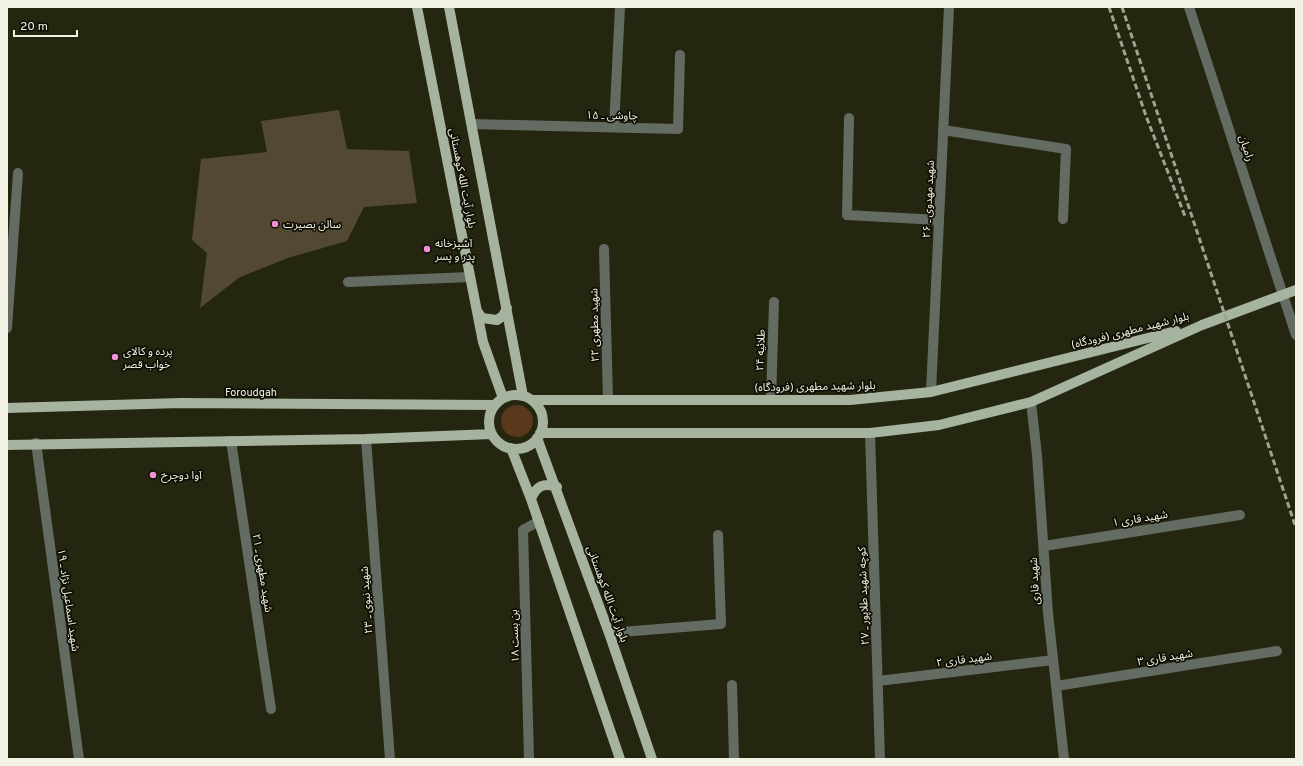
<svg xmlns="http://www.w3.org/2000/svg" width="1303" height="766" font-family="Overpass,'Noto Sans Arabic',sans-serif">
	<rect width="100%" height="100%" fill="#25260f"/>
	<path fill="#5a381c" d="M501 421a16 16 0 1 1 32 0a16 16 0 1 1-32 0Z"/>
	<path fill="#534831" d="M339,110l8,39 62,2 8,52 -53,4 -17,34 -59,17 -48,19 -40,31 7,-55 -15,-13 9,-81 66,-7 -6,-31z"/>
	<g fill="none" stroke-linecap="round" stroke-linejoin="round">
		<path stroke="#646b62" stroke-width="10" d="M1189,7l107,328
			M849,118l-2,97 92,5
			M472,124l206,5 2,-74
			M614,127l6,-120
			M943,130l123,19 -3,70
			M604,249l4,150
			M348,282l122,-5
			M7,328l11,-155
			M931,392l18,-385
			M771,400l3,-98
			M1031,402l6,53 11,158 16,146
			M870,433l10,326
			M366,439l24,320
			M231,441l40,268
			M36,443l43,316
			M1044,546l196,-31
			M609,633l112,-9 -3,-89
			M878,681l175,-21
			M732,685l2,74
			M1056,686l221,-35
			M529,759l-6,-229 16,-9"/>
		<path stroke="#a5b39f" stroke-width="10" d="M417,7l66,335 20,56
			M449,7l74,389
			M477,311l5,7 15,2 6,-4 4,-8
			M489 422a27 27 0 1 1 54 0a27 27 0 1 1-54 0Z
			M532,400h318l81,-8 245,-61
			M7,408l174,-5 313,2
			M540,433h330l69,-8 92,-23 171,-77 94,-35
			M537,438l72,195 43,126
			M7,445l359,-6 126,-5
			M511,448l20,51 89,260
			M531,499c5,-13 13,-17 26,-12"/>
		<path stroke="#a1a28f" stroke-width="3" stroke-dasharray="6 3" stroke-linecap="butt" d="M1109,7l37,109 39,100
			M1122,7l174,521"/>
	</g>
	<g fill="#f391d5" stroke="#0e0e05" stroke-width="1.5">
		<circle cx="275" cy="224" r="4"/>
		<circle cx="427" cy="249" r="4"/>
		<circle cx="115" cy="357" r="4"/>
		<circle cx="153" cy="475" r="4"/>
	</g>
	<g text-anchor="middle" stroke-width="3.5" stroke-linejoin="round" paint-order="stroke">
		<g font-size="11" fill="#f1f2e3" stroke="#0e0e05">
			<text transform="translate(612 115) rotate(1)" y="4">چاوشی ـ ۱۵</text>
			<text transform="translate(1247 148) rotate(72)" y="4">رامیان</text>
			<text transform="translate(463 178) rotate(79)" y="4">بلوار آیت الله کوهستانی</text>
			<text transform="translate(928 199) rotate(-87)" y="4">شهید مهدوی ـ ۲۶</text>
			<text transform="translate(594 325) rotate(-91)" y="4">شهید مطهری ۲۲</text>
			<text transform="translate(1130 330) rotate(-14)" y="4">بلوار شهید مطهری (فرودگاه)</text>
			<text transform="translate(760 350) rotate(-88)" y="4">طلائیه ۲۴</text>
			<text transform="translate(815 386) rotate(-1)" y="4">بلوار شهید مطهری (فرودگاه)</text>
			<text x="251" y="396">Foroudgah</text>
			<text transform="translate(1140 518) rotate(-9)" y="4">شهید قاری ۱</text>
			<text transform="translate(263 573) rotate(81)" y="4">شهید مطهری ـ ۲۱</text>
			<text transform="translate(1034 581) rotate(-93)" y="4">شهید قاری</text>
			<text transform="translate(608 594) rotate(70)" y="4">بلوار آیت الله کوهستانی</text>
			<text transform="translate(863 596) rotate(-92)" y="4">کوچه شهید طلاپور ـ ۲۷</text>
			<text transform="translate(69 600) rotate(82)" y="4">شهید اسماعیل نژاد ـ ۱۹</text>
			<text transform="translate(366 600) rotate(-94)" y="4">شهید نبوی ـ ۲۳</text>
			<text transform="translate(514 636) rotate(-92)" y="4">بن بست ۱۸</text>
			<text transform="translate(1165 657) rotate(-9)" y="4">شهید قاری ۳</text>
			<text transform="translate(964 659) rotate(-7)" y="4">شهید قاری ۲</text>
		</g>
		<g font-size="11" fill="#f1f2e3" stroke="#0e0e05" text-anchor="start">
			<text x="283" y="228">سالن بصیرت</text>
			<text x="435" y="247">آشپزخانه<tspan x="435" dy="13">پدر و پسر</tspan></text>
			<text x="123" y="355">پرده و کالای<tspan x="123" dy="13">خواب قصر</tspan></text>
			<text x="161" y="479">آوا دوچرخ</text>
		</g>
	</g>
	<rect width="1303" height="766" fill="none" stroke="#f1f2e3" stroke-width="16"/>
	<path d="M14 30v6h63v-6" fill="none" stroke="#f1f2e3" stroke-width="2"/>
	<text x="20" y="30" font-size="12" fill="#f1f2e3" stroke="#0e0e05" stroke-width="3" paint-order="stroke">20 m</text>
</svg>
